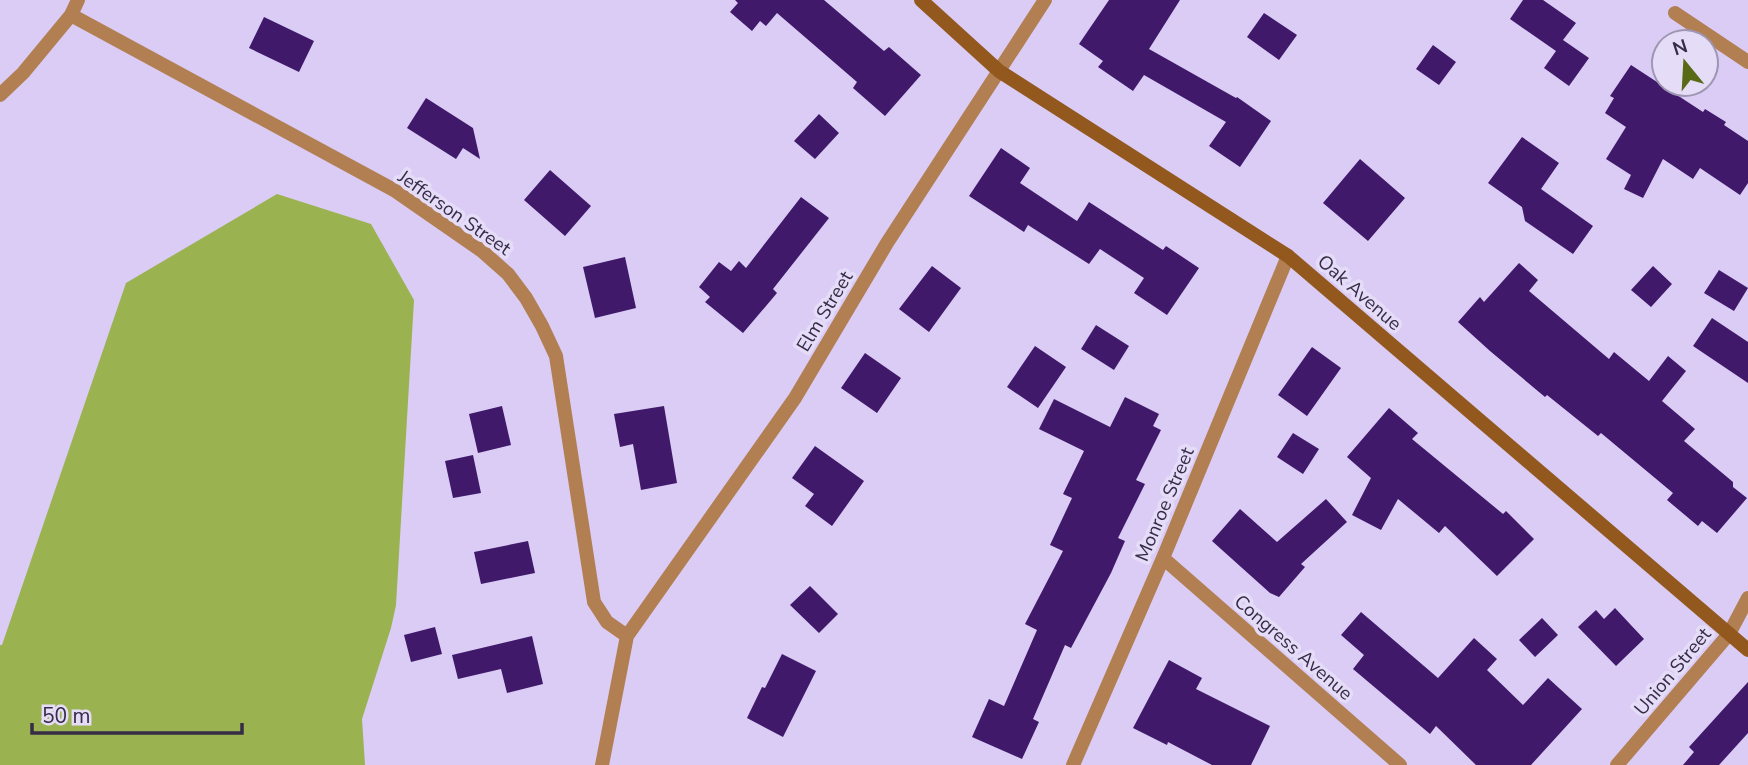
<svg xmlns="http://www.w3.org/2000/svg" width="1748" height="765" font-family="'Nunito Sans',sans-serif">
	<rect width="100%" height="100%" fill="#daccf5"/>
	<path fill="#9ab24f" d="M277,194l94,30 43,76 -18,305 -5,23 -29,91 3,46h-365v-120h2l124,-362z"/>
	<path fill="#40196a" d="M735,0h89l60,51 5,-4 32,28 -36,41 -32,-28 4,-6 -80,-69 -11,13 -6,-5 -8,10 -22,-19 8,-9z
		M1109,0h71l-31,49 87,49 1,-1 34,24 -31,46 -31,-21 17,-24 -82,-47 -11,16 -35,-24 5,-6 -24,-17z
		M1523,0h20l33,23 -13,17 26,18 -20,28 -25,-18 12,-17 -46,-32z
		M1264,13l33,22 -18,25 -32,-23z
		M264,17l50,24 -15,31 -50,-24z
		M1433,45l23,17 -17,23 -23,-16z
		M1631,65l72,47 2,-3 21,13 -2,3 24,16v42l-8,12 -40,-27 -7,11 -30,-20 -20,39 -19,-9 7,-14 -25,-16 20,-32 -21,-14 9,-15 -4,-2z
		M426,98l47,30 7,31 -17,-11 -7,11 -49,-31z
		M819,114l20,19 -24,26 -21,-18z
		M1522,137l37,26 -18,26 52,37 -20,28 -48,-33 -3,-14 -34,-24z
		M1001,148l29,20 -10,15 57,38 12,-19 74,48 3,-4 33,22 -32,47 -33,-22 10,-15 -44,-29 -11,15 -61,-39 -4,7 -55,-36z
		M1360,159l45,39 -37,43 -45,-38z
		M550,170l41,36 -26,30 -41,-36z
		M801,197l28,21 -56,71 4,4 -34,40 -38,-31 5,-5 -11,-10 20,-25 12,9 8,-10 7,7z
		M625,257l11,51 -41,10 -12,-51z
		M1519,263l19,17 -9,11 80,68 5,-7 35,29 19,-25 18,15 -24,30 33,28 -11,12 49,41v5l14,11 -30,35 -15,-12 -4,5 -31,-26 6,-7 -72,-60 -3,3 -51,-41 -2,2 -55,-46 -32,-29 22,-25 4,5z
		M932,266l29,22 -32,44 -30,-23z
		M1653,266l19,18 -21,23 -20,-17z
		M1719,270l29,18 -14,23 -30,-18z
		M1712,318l36,24v41l-55,-37z
		M1096,325l33,21 -15,24 -33,-21z
		M1035,346l31,21 -28,41 -31,-21z
		M1312,347l29,21 -34,48 -29,-21z
		M865,353l36,25 -24,35 -36,-25z
		M1125,397l34,17 -6,12 8,4 -25,50 9,4 -27,54 7,3 -14,32 -40,75 -6,-3 -32,74 6,3 -17,37 -50,-22 17,-38 15,7 33,-76 -12,-6 38,-73 -13,-6 22,-47 -9,-4 21,-43 -45,-22 15,-30 56,28z
		M502,406l9,39 -33,8 -9,-39z
		M664,406l13,77 -36,7 -8,-46 -13,3 -6,-33z
		M1389,408l29,25 -6,6 91,75 3,-3 28,28 -37,37 -52,-50 -6,7 -41,-34 -17,31 -29,-15 19,-37 -24,-21z
		M1293,433l26,16 -16,25 -26,-17z
		M815,446l49,35 -32,45 -27,-20 9,-12 -22,-16z
		M473,455l8,38 -28,5 -8,-37z
		M1326,499l21,23 -46,42 4,3 -26,30 -9,-4 -58,-52 28,-32 37,33z
		M528,541l7,32 -54,11 -7,-32z
		M810,586l28,28 -19,19 -29,-28z
		M1615,608l29,31 -28,27 -38,-39 18,-17 8,9z
		M1361,612l77,66 36,-40 23,21 -10,11 36,35 25,-27 34,31 -51,56h-55l-40,-39 -6,8 -77,-65 11,-14 -23,-20z
		M1542,618l16,17 -23,22 -16,-17z
		M435,627l7,27 -31,8 -7,-27z
		M532,636l11,48 -36,9 -6,-24 -43,10 -6,-24z
		M782,654l34,17 -33,66 -36,-19 15,-31 3,1z
		M1169,660l33,18 -6,11 74,37 -19,39h-39l-44,-23 -1,3 -34,-17z
		M1748,682v51l-29,32h-36l11,-13 -5,-5z"/>
	<g fill="none" stroke-linecap="round" stroke-linejoin="round">
		<path stroke="#b27f53" stroke-width="14" d="M1675,13l73,49
			M71,15l323,175 88,61 26,23 18,24 16,28 14,30 38,246 13,20 20,14
			M0,95l23,-22 48,-58 7,-15
			M1163,558l237,207
			M602,765l25,-129 168,-238 92,-155 158,-243
			M1073,765l90,-207 125,-302
			M1617,765l112,-131 19,-36"/>
		<path stroke="#93581e" stroke-width="14" d="M921,0l78,71 289,185 460,394"/>
	</g>
	<g text-anchor="middle" stroke-width="7" stroke-linejoin="round" paint-order="stroke">
		<g font-size="19" fill="#372c47" stroke="#e5dcf8">
			<text transform="translate(455 212) rotate(35)" y="7">Jefferson Street</text>
			<text transform="translate(1360 292) rotate(41)" y="7">Oak Avenue</text>
			<text transform="translate(824 311) rotate(-59)" y="7">Elm Street</text>
			<text transform="translate(1164 504) rotate(-67)" y="7">Monroe Street</text>
			<text transform="translate(1294 647) rotate(41)" y="7">Congress Avenue</text>
			<text transform="translate(1672 671) rotate(-50)" y="7">Union Street</text>
		</g>
	</g>
	<g transform="translate(1685 63) rotate(342)"><circle r="33" fill="#e5dcf8" stroke="#9f96b1" stroke-width="2"/>
	<path d="M0-5L12 26L0 18L-12 26Z" fill="#596a16"/>
	<text y="-10" font-size="19" font-weight="bold" text-anchor="middle" fill="#372c47">N</text>
	</g>
	<path d="M32 723v10h210v-10" fill="none" stroke="#372c47" stroke-width="3.5"/>
	<text x="42" y="723" font-size="21" fill="#372c47" stroke="#e5dcf8" stroke-width="5" paint-order="stroke">50 m</text>
</svg>
